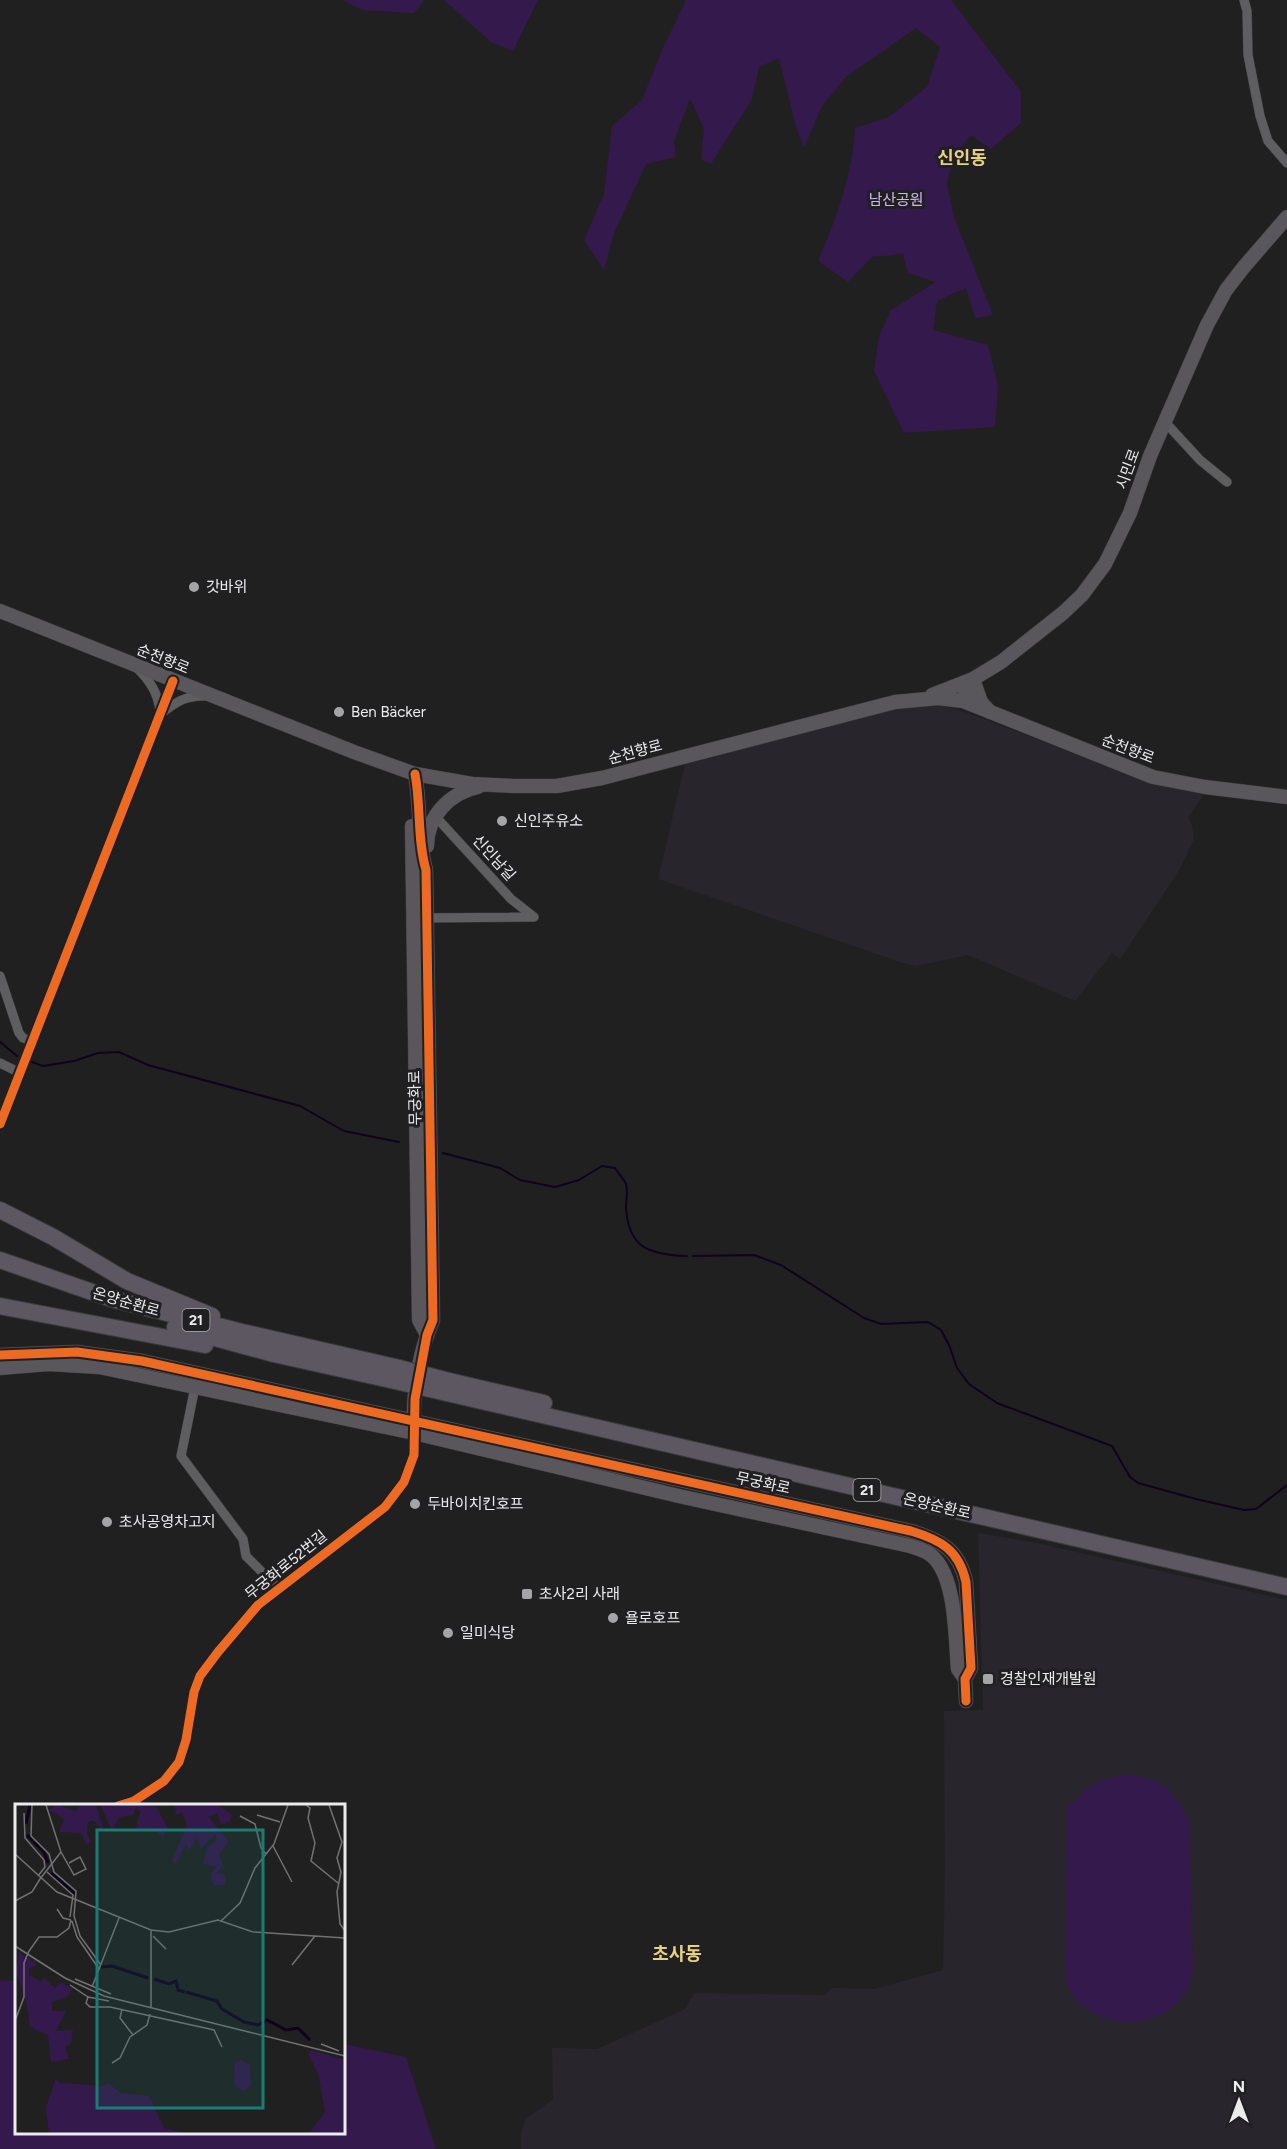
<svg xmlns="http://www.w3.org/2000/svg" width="1287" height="2149" font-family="Figtree,'Noto Sans KR',sans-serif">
	<rect width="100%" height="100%" fill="#202021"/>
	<path fill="#28252c" d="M918,705h23l27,8 170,65 67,14 -17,26 4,7 2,14 -14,30 -60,90 -8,-6 -37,48 -107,-46 -52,11 -13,-3 -245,-84 27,-115 66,-20 121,-30z
		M978,1533l59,10 250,57v549h-766v-16l4,-13 28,-21 -1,-51 45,1 88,-40 9,-16 131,2 7,-7 42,1 69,-19 2,-100 -1,-159 39,-1z"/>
	<path fill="#34194c" d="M343,0h82l-11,13 -52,-3z
		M444,0h94l-25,51 -22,-9z
		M686,0h265l70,92v31l-30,26 -20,-14 -19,23 -5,27 7,32 39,98 -18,3 -9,-30 -29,13 -4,29 55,15 10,41 -3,41 -91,6 -30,-62 5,-35 12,-26 45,-28 -28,-9 -5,-19 -31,3 -24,25 -30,-21c19,-44 34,-85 37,-133l34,-11 38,-30 13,-40 -24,-19 -70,49 -24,29 -18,42 -8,-21 -17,-69 -20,9 -7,32 -41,65 -10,-5 3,-31 -14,-29 -16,42 2,16 -30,7 -32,69 -10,37 -20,-30 20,-46 8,-68 30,-26 21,-52z
		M1130,1775c34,4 45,17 59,46l4,152c-11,53 -80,64 -116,28 -5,-5 -8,-14 -11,-20l1,-177 7,-1c14,-20 32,-26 56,-28z
		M0,1980l16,1v151h328v-88l62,13 30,92h-436z"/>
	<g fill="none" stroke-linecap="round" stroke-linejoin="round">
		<path stroke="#10031e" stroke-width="2" d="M0,1042l17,14
			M32,1062l11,4 31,-5 24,-8 21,-1 29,13 152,41 44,25 55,11
			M443,1153l57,15 20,12 35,7 24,-7 23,-14 13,2c3,5 8,10 11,16 2,6 0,17 0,23 2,42 25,48 61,49
			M693,1256l61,-1 27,10 83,53 17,6 47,-2 13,8 8,15 8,23 12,16 28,19 115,43 18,31 8,6 58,16 48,11 12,-1 31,-24"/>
		<defs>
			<path id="street" d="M1244,0l3,11 1,44 12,61 8,25 19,22
				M1165,422l35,38 27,22
				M138,669c12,12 20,24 22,42
				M162,713c14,-11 24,-18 44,-17
				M435,816l76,83 23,18
				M422,918l112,-1
				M0,976l19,57 4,5 9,3
				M0,1063l20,10
				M0,1124l173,-443
				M195,1387l-14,69 62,83 3,17 33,33
				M118,1806l16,-5 30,-20 15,-19 7,-22 8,-48 6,-16 18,-24 40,-47 127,-98 19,-25 7,-14 3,-13v-22"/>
			<path id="secondary" d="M0,611l354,141 61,22 57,10 42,2h43l45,-8 293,-76 43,-4 25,3 190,76 52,10 82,10
				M932,695l41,-16 8,23 9,10
				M963,701l4,-12 6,-10 28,-17 62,-49 19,-18 23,-31 25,-51 20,-57 57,-131 19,-35 17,-22 44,-51
				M412,826l7,494 8,15
				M427,846c0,-30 23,-53 51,-59
				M0,1355l77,-3 65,9 769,170c30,9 48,19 55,51l5,86 -6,11 1,22
				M0,1368l48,-4 51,3 315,66 269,64 227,49c6,2 13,4 18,7 29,18 27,86 30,116l7,10
				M414,1428c-1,-36 5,-75 19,-108l-7,-450c-9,-31 -5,-65 -11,-96"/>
			<path id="highway" d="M0,1210l53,27 74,44 85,35
				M0,1260l112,39 130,33 153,35
				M0,1306l205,39
				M175,1327l99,27 117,26
				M449,1381l95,22
				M447,1393l840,194"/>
		</defs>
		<use href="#street" stroke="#3b3b3b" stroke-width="10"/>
		<use href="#secondary" stroke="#3b3b3b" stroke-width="15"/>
		<use href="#highway" stroke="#3b3b3b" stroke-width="18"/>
		<use href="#street" stroke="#5e5d5f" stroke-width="9"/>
		<use href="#secondary" stroke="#5a575c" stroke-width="14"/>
		<use href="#highway" stroke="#5c5761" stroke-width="16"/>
		<defs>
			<path id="highway-bridge" d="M395,1367l54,14
				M391,1380l56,13"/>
		</defs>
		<use href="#highway-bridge" stroke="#3b3b3b" stroke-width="18" stroke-linecap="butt"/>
		<use href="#highway-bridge" stroke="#5c5761" stroke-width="16"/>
		<defs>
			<path id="cycleway" d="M0,1124l173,-443
				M0,1355l77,-3 65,9 769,170c30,9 48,19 55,51l5,86 -6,11 1,22
				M118,1806l16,-5 30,-20 15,-19 7,-22 8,-48 6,-16 18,-24 40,-47 127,-98 19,-25 10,-27 1,-56 12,-64 6,-15 -7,-450c-9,-31 -5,-65 -11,-96"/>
		</defs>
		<use href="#cycleway" stroke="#201f22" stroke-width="13"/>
		<use href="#cycleway" stroke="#ed6a23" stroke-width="9"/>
	</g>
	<g fill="#a5a4a6" stroke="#201f22" stroke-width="2">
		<circle cx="194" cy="587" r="6"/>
		<circle cx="339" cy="712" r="6"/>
		<circle cx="502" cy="821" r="6"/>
		<circle cx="415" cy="1504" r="6"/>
		<circle cx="107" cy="1522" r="6"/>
		<rect x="521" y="1588" width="12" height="12" rx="3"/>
		<circle cx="613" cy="1618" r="6"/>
		<circle cx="448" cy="1633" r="6"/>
		<rect x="982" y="1673" width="12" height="12" rx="3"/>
	</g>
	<g text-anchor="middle" stroke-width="6" stroke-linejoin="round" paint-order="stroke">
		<g fill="#201f22" stroke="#afaeb0" stroke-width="1.5">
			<rect x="182.5" y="1309" width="27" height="22" rx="4.5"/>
			<rect x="853.5" y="1479" width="27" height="22" rx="4.5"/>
		</g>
		<g font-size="14" font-weight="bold" fill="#ecebed">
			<text x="196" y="1325">21</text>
			<text x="867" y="1495">21</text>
		</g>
		<g font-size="15" fill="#d0b4f4" stroke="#201f22">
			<text x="896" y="205">남산공원</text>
		</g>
		<g font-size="15" fill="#ecebed" stroke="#201f22">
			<text transform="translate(1128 469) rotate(-70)" y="5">시민로</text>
			<text transform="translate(163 659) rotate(22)" y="5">순천향로</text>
			<text transform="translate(1128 749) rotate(21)" y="5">순천향로</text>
			<text transform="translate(635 752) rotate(-15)" y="5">순천향로</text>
			<text transform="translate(494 858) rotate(48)" y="5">신인남길</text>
			<text transform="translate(415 1098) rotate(-91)" y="5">무궁화로</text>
			<text transform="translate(126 1302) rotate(16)" y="5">온양순환로</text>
			<text transform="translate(763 1483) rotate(12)" y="5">무궁화로</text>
			<text transform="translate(937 1506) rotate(13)" y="5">온양순환로</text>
			<text transform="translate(286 1565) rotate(-39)" y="5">무궁화로52번길</text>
		</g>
		<g font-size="15" fill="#ecebed" stroke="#201f22" text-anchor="start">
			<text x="206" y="592">갓바위</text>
			<text x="351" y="717">Ben Bäcker</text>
			<text x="514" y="826">신인주유소</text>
			<text x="427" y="1509">두바이치킨호프</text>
			<text x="119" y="1527">초사공영차고지</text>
			<text x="539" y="1599">초사2리 사래</text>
			<text x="625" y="1623">욜로호프</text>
			<text x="460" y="1638">일미식당</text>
			<text x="1000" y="1684">경찰인재개발원</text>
		</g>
		<g font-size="18" font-weight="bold" fill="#e5d083" stroke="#201f22">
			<text x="962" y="164">신인동</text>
			<text x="677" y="1960">초사동</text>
		</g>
	</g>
	<g transform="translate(15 1804)">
		<rect width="330" height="330" fill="#202021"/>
		<path d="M43,1l17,6 6,-6h15l7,23 -2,2 -7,-10 -6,2 -1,12 4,8 -5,3 -5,-12 -22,-1 5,-13 -15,-9zM85,1h55l13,23 -5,9 -10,-8 -18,3 5,-20 -4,-5 -3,8 -13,2 -8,13zM160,1h42l15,9 -2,8 -9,2 -4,-11 -8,4 20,25 -10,12 6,17 -4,-3 -4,5 8,2v10l-11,1 -4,-12 7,-7 -14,-3 4,-17 10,-6 -2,-7 -14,15 -4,-11 -8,13 -3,-7 -11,21 -3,-4 15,-36 -5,-13 -6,3zM4,148l18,12 -8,5v6l12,7 3,-4 11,10 6,-6 11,7 -5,8 -15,5v9h14l-10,20 17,-1 -2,13 -6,4 4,12 -18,3 -3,-27 -18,-8 -4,-27 -10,-28zM296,246l34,10v73h-36l16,-21 -7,-39 -10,-19zM226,256l9,5 1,21 -7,5 -10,-5 1,-23zM41,274l4,5 43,3 5,-3 13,10 28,3 15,32 21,5h-136l-3,-26z" fill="#34194c"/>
		<path fill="none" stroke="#10031e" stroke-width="3" d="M11,20l4,-19M12,31l17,17 4,11M36,69l24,21M86,163l11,-1 36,12M139,175l15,5 7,-3 2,9 7,2M171,188l31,9 5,8 22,13 14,3 9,-5 19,10 12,-2 12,12"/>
		<path fill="none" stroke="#727173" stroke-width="1.5" d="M17,1l-1,31 18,18 5,18 22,19 -2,25 6,20 21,29M291,1l4,3 -2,10 7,25 -4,18 27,22M314,1l13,37 -5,16 4,14 -4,20 3,32 5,7M9,9l1,25 19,22 1,7 -7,9M242,11l23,7M225,12l15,8 6,24 5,6M258,42l19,36M46,48l13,23 12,-6 -6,-12 -11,6M0,50l42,38 94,38 18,2 49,-12 35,12 92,6M32,68l26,23 -3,22M25,75l21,-27 -15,-47M0,97l17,-9 8,-13M42,105l6,9 8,2M57,117l5,16 22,32M206,117l19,-18 15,-35 19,-24 14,-39M136,126v77M138,132l13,13M0,142l50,32 39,18 241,60M277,161l23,-29M60,175l36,15M55,181l18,12 21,4M77,183l27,-69M73,193l-2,6 4,4h20l104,23 8,17M107,205l-2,9 13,17M0,217l9,-24v-34l5,-12 10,-14h18l12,-9 2,-8M306,240l18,7M97,259l8,-5 10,-21 17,-12 3,-11"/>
		<path fill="#1a7c74" fill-opacity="0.15" stroke="#1a7c74" stroke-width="3" d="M82,26h166v278h-166z"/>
		<rect width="330" height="330" fill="none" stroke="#ecebed" stroke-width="3"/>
	</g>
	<g transform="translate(1239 2101)" stroke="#201f22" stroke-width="4.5" paint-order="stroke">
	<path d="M0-4.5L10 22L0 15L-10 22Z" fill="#ecebed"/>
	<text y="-9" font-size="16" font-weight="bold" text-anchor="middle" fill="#ecebed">N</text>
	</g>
</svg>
